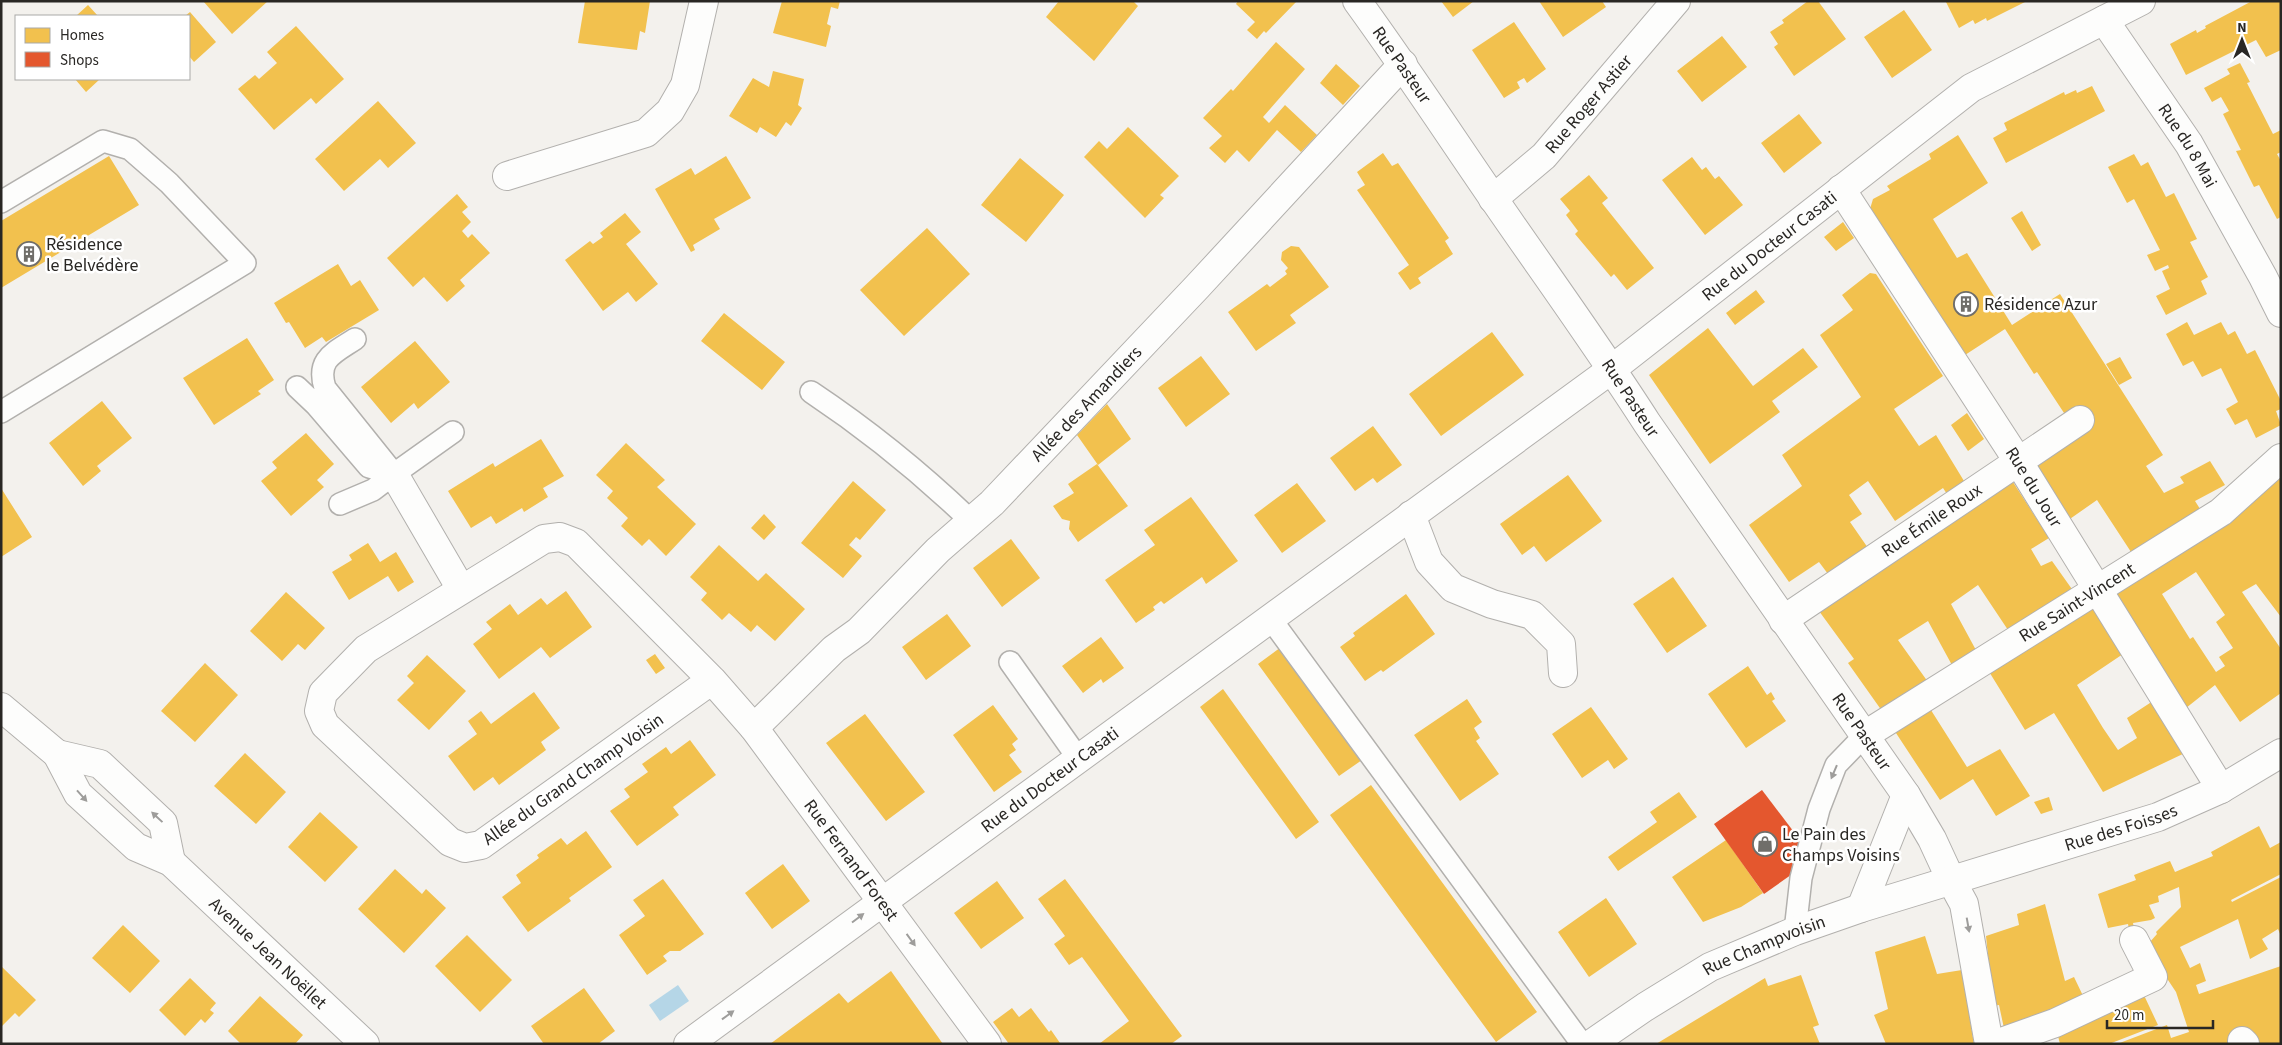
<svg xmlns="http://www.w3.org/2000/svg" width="2282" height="1045" font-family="'Source Sans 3',sans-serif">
	<rect width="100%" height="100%" fill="#f3f1ed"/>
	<path fill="#b5d6e7" d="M678,985l11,16 -29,20 -11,-16z"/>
	<path fill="#f2c14e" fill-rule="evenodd" d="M203,1h65l-36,33z
		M585,1h65l-5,32 -5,-2 -3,19 -59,-7z
		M782,1h58l-2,8 -7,-2 -4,17 4,2 -5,21 -53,-14z
		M1059,1h74l5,5 -44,55 -48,-44z
		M1238,1h59l-31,32 -2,-2 -7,8 -10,-9 8,-8 -19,-18z
		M1441,1h33l-21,16z
		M1539,1h63l4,6 -43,30z
		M1808,1h10l28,38 -52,37 -20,-29 4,-3 -8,-12 14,-9 -2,-3z
		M1948,1h79l-40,20 -1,-3 -11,6 -2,-4 -14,8 -13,-26z
		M2252,1h29v49l-15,7 -10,-17 -70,35 -16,-31 26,-14 1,3 9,-5 -1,-2z
		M88,5l10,11h-22z
		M1904,10l28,40 -40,28 -28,-41z
		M190,12l26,30 -22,20 -5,-6v-40h-4z
		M1514,22l32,47 -19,14 -3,-5 -7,4 3,6 -16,10 -32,-48z
		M296,26l48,53 -28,25 -5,-6 -37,32 -36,-41 17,-14 4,4 18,-16 -10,-11z
		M1722,36l25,31 -45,35 -25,-31z
		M1276,42l29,27 -42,48 6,6 16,-18 32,30 -16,17 -24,-22 -28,32 -12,-12 -12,13 -16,-15 13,-12 -19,-18 28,-29 2,2z
		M2240,63l10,19 -3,1 26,51 8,-4v22l-4,2 4,7v56l-4,2 -18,-34 -5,2 -18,-36 5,-1 -18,-36 6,-3 -8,-14 -9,5 -8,-14 26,-14 -3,-5z
		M1336,64l24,22 -17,19 -23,-22z
		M773,71l31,8 -6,26 4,3 -11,18 -5,-4 -10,15 -16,-10 -3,6 -28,-17 24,-38 16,9z
		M75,79h25l-14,13z
		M2092,86l13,25 -99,52 -13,-25 14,-8 -3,-7 60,-31 1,3 11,-5 1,3z
		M378,101l38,42 -28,25 -8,-9 -36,32 -29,-32z
		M1799,114l23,29 -38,30 -23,-30z
		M1128,127l51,49 -19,19 4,3 -19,20 -61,-61 15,-16 8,8z
		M1958,135l30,48 -55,36 24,39 10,-5 45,72 48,-31 103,161 -17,11 18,27 20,-10 -4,-6 30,-16 15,24 -30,16 7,11 -69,43 -36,-55 -30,21 -36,-55 35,-50 -29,-44 -3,2 -29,-45 -40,26 -95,-146 3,-10 17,-9 -3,-4 44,-27 -2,-5z
		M1383,153l9,13 6,-3 51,75 -4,3 8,13 -35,24 3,5 -11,7 -12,-17 11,-8 -52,-75 8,-5 -8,-13z
		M2134,154l7,12 7,-4 18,35 8,-4 23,46 -7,3 18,35 -7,4 6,13 -41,21 -10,-19 14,-7 -8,-18 7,-3 -1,-3 -13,6 -8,-16 13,-5 -26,-51 -7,4 -19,-36z
		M109,156l30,49 -138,83v-67z
		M726,156l25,42 -37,21 6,10 -27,16 2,5 -4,2 -36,-63 36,-21 4,7z
		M1692,157l10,13 4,-3 9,12 4,-3 24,29 -38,30 -43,-55z
		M1020,158l44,37 -38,47 -45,-37z
		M1589,175l19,23 -6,5 52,65 -27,22 -13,-16 -3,3 -36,-43 3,-3 -12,-16 4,-4 -10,-12z
		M457,194l11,13 -6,5 9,10 -9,9 6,7 4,-4 18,19 -30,27 5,6 -18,16 -23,-25 -11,10 -26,-29z
		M2022,211l19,34 -9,6 -21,-33z
		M625,213l16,19 -15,12 32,40 -22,18 -8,-10 -25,19 -38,-51 25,-19 3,3 10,-7 -3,-4z
		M1843,222l11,16 -18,13 -12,-14z
		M927,228l43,46 -66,62 -44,-46z
		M1291,246l8,1 30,40 -39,28 6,8 -40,28 -28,-39 39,-28 3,3 17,-13 -2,-3 3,-3 -7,-8 1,-8z
		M338,264l13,22 9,-6 19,30 -53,32 -4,-5 -17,11 -16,-26 -3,1 -12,-20z
		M1870,273l6,1 67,102 -49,33 25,37 17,-11 28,46 -4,8 -11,8 -6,-9 -48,33 -27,-40 -19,14 13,19 -12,8 18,26 -37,30 -12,-16 -30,20 -40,-57 53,-39 -20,-31 79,-58 -41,-62 33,-25 -11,-15z
		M1756,290l9,12 -30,23 -9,-12z
		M724,313l61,49 -23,28 -61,-49z
		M2187,322l7,13 27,-13 7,13 7,-4 12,23 8,-4 26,51v8l-5,2 5,14 -25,13 -9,-19 -12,6 -9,-16 12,-7 -17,-34 -19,9 -9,-16 -10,5 -17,-32z
		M1708,328l45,58 50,-38 15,19 -46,34 8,11 -70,52 -61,-89z
		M1492,332l32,43 -83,61 -32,-42z
		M247,338l27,42 -16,11 3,3 -47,31 -31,-47z
		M415,341l35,41 -32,27 -4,-6 -23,20 -30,-36z
		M1201,356l29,38 -44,33 -28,-39z
		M2120,357l12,21 -13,7 -13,-21z
		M102,401l30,37 -35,28 4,5 -18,15 -34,-43z
		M1107,404l24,35 -33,26 -21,-30z
		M1967,413l17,26 -16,12 -17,-26z
		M1373,426l29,39 -25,18 -4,-5 -18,13 -25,-33z
		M306,433l28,31 -17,16 7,7 -33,29 -30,-35 16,-13 -5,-6z
		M541,439l23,37 -21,12 5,9 -24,15 -2,-4 -26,16 -5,-8 -20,12 -23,-37 45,-28 2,4z
		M626,443l39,37 -8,7 39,37 -30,32 -17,-17 -7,7 -21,-20 7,-8 -21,-20 6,-7 -17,-16z
		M1097,464l31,42 -50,36 -9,-13 1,-8 -8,-2 -9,-13 21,-13 -6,-9z
		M2281,474v143l-25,-33 -14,8 39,57v44l-41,29 -25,-37 -29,23 -74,-116 132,-85 6,-2zM2196,572l29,43 -9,7 17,26 -14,9 6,9 -9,6 -23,-35 -3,2 -28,-45z
		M1568,475l34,46 -56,41 -12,-16 -12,9 -22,-31z
		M2011,479l38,59 -18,11 10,17 11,-5 22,31 -66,38 -30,-45 -27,19 26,48 -24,15 -25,-46 -30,19 30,42 -46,29 -34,-48 6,-4 -35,-48z
		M853,481l33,29 -26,30 -4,-3 -7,8 13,11 -19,22 -42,-35z
		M1297,483l29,38 -44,32 -28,-38z
		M1,488l31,49 -31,20z
		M1191,497l47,64 -32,23 -4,-7 -38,27 -3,-3 -8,6 2,3 -19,13 -31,-43 50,-35 -11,-15z
		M764,514l12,13 -12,13 -13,-12z
		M1011,539l29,39 -38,29 -29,-39z
		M368,543l12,19 16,-10 18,30 -16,10 -10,-16 -39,24 -17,-28 20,-12 -3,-5z
		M719,545l39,36 8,-8 39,36 -30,32 -18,-16 -6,7 -22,-19 -7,7 -21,-20 6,-7 -17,-16z
		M1673,577l34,49 -40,27 -34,-49z
		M566,591l26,36 -42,31 -9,-11 -42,32 -26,-35 19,-15 -6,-7 24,-18 8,11 23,-17 6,7z
		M286,592l39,36 -20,22 -7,-6 -16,17 -32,-30z
		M1406,594l29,40 -52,38 -2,-2 -16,11 -25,-34 15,-11 -2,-3z
		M2091,605l32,49 -46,31 26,43 15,22 19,-12 -10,-20 26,-17 34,51 -84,40 -49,-79 -29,17 -37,-60z
		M947,614l24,32 -45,34 -24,-33z
		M1101,637l23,31 -21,15 -2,-4 -18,14 -21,-27z
		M1281,647l81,113 -23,16 -81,-112z
		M655,654l10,14 -9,6 -10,-14z
		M427,655l39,36 -37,39 -32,-30 17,-17 -7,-7z
		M205,663l33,32 -43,47 -34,-31z
		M1748,666l19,29 4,-3 4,7 -3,2 14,20 -40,27 -38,-54z
		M1223,689l96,133 -23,17 -96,-132z
		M534,692l26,36 -19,14 5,8 -8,6 -39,29 -6,-8 -19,14 -26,-35 29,-22 -9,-13 13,-10 10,13z
		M1467,699l15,23 -8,6 6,10 -4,3 23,33 -39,27 -46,-66z
		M993,705l25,34 -6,5 4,6 -7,5 13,17 -28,20 -41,-57z
		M1591,707l37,52 -14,10 -6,-9 -26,18 -30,-44z
		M1929,707l38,60 33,-18 30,47 -34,20 -23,-37 -33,21 -46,-70z
		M865,714l60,78 -39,29 -60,-78z
		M690,740l26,35 -43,32 6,8 -42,31 -27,-35 20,-14 -6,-8 24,-17 -6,-8 24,-17 5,7z
		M245,753l41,39 -30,32 -42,-38z
		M1371,785l166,227 -41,30 -166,-227z
		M1679,792l18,25 -79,54 -10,-14 49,-35 -7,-10z
		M2049,797l4,13 -12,4 -7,-12z
		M320,812l38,35 -33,35 -37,-35z
		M2259,826l11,22 11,-6v32l-50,26 1,2 49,-25v59l-3,-7 -16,10 6,10 -18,10 -12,-40 -58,28 10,21 10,-5 6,18 -10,4 3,9 82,-28v78h-164l50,-19 4,13 18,-6 -13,-40 -20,-30 -7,-19 8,-9 -1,-2 25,-25 -2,-20 -21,9 1,6 -10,3 6,13 -4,2 -18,3 1,5 -5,1 -1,-5 -20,4 -10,-34 38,-14 -2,-5 36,-14 5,11 38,-16 -2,-4z
		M586,831l26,36 -43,31 2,3 -43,31 -26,-35 19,-14 -5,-8 23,-17 -2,-3 24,-17 6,7z
		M1726,840l37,53 -22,14 -38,15 -31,-45z
		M783,864l27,37 -38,28 -27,-36z
		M395,869l27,25 4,-5 20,19 -42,45 -46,-44z
		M663,879l41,55 -24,17h-10l-7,5 4,5 -20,14 -28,-40 26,-19 -12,-16z
		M1065,879l117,157 -11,8h-72l30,-23 -47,-64 -13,8 -15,-21 11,-8 -27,-37z
		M997,881l27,37 -43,31 -27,-36z
		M1606,898l31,46 -48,33 -31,-45z
		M2045,904l20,77 9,-4 11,23 -80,33 -6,-28 -6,1 -7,-70 33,-11 -2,-11z
		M123,925l37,36 -30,32 -38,-35z
		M467,935l45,45 -32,32 -45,-46z
		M1925,936l12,38 25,-4 12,74h-88l-12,-29 14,-6 -13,-57z
		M1,966l35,34 -17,17 -4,-4 -14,14z
		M891,971l52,73h-173l69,-51 9,10z
		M1801,975l18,50 -6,2 7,17h-164l109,-66 3,8z
		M190,978l26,25 -6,7 4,3 -9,10 -4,-4 -16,17 -26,-26z
		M584,988l31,43 -17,13h-54l-13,-18z
		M2142,991l16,34 -49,19h-49l-3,-12z
		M260,996l43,39 -8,9h-54l-13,-13z
		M1012,1008l7,9 12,-9 18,24 2,-2 9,13 -51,1 -16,-22z"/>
	<path fill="#e4572e" d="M1762,790l44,58 -8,22 -34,24 -50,-70z"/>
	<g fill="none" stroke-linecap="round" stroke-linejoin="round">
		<defs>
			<path id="lane" d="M1,202l102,-61 27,8 39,34 76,80 -244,149
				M297,387l19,18 53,62 25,7 59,-42
				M811,392c57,38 110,81 159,128
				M340,504l33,-14 21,-16 -69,-86c-9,-29 9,-35 30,-49
				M1270,618l312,426
				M1010,662l68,96
				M1795,931l6,-53 18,-69 17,-44 29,-30"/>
			<g id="street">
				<path id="s1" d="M2104,20l85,124 74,133 18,36"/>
				<path d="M507,176l139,-43 24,-22 15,-26 19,-84"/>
				<path id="s2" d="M1841,189l177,272 203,328"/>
				<path id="s3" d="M1493,199l51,-43 132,-155"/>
				<path d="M394,474l67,115"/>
				<path d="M1411,515l18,47 24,26 39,16 40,11 29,29 2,29"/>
				<path id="s4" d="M1783,620l297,-200"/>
				<path id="s5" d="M712,680l-231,165 -16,3 -15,-6 -125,-117 -6,-14 4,-18 43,-44 178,-110 16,-2 16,6 136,137 42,48 233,316"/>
				<path id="s6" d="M754,728l80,-79 25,-18 79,-81 54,-47 205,-216 206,-223"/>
				<path id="s7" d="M1865,735l356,-223 60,-54"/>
				<path d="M1951,880l13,24 25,140"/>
				<path d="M2242,1041l3,3"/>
				<path id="s8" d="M688,1044l924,-675 359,-281 170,-87"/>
				<path d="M1996,1044l59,-21 98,-46 -19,-37"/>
			</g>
			<g id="secondary">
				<path id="s9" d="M1357,1c48,66 92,133 138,200 51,74 104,147 152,222l259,372 26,44 19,41"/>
				<path id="s10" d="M1,707l56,47 21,40 58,53 35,15 194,182"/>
				<path d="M57,754l43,10 63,59 8,39"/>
				<path d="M1861,908l45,-113"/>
				<path id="s11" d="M1591,1044l54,-37 65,-40 85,-36 66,-23 297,-91 63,-28 60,-36"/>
			</g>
		</defs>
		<use href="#lane" stroke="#b2b0ad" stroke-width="24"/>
		<use href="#street" stroke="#b2b0ad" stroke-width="30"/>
		<use href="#secondary" stroke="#b2b0ad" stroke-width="30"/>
		<use href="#lane" stroke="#fdfdfc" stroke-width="21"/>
		<use href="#street" stroke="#fdfdfc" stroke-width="28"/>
		<use href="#secondary" stroke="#fdfdfc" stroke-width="28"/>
	</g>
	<defs><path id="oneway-solid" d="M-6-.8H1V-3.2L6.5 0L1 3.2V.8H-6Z" transform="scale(1.25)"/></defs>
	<g fill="#9e9d9b">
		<use href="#oneway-solid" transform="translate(1834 772) rotate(113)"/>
		<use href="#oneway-solid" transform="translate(82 796) rotate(48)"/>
		<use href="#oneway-solid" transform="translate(157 817) rotate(-137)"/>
		<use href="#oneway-solid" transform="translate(858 918) rotate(-37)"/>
		<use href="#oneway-solid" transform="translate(1968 925) rotate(80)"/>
		<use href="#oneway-solid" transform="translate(911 940) rotate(54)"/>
		<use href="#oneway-solid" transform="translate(728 1015) rotate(-36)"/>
	</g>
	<defs>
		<symbol id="building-ring" viewBox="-11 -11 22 22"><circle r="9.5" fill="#fff" stroke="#706e6a" stroke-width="1.5"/><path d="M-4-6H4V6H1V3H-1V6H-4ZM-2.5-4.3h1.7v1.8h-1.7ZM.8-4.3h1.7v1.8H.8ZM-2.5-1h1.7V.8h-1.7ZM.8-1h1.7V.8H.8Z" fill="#706e6a"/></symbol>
		<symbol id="shop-ring" viewBox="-11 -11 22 22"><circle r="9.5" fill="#fff" stroke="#706e6a" stroke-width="1.5"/><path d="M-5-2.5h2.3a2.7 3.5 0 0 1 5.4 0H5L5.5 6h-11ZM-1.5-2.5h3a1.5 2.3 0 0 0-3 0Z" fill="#706e6a"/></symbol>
	</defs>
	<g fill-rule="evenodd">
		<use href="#building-ring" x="15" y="240" width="28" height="28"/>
		<use href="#building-ring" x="1952" y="290" width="28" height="28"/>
		<use href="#shop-ring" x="1751" y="830" width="28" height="28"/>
	</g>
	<g text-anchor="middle" stroke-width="5" stroke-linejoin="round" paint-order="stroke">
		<g font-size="18" fill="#292724" stroke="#fff">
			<text dy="6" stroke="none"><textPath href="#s9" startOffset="78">Rue Pasteur</textPath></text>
			<text dy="6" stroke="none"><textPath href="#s3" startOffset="135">Rue Roger Astier</textPath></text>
			<text dy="6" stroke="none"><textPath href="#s1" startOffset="151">Rue du 8 Mai</textPath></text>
			<text dy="6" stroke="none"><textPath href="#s8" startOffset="1344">Rue du Docteur Casati</textPath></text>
			<text dy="6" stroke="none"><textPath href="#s9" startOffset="482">Rue Pasteur</textPath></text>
			<text dy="6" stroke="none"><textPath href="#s6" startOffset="465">Allée des Amandiers</textPath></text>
			<text dy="6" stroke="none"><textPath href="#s2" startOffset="355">Rue du Jour</textPath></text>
			<text dy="6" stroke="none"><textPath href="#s4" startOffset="179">Rue Émile Roux</textPath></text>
			<text dy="6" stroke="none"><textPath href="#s7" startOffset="250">Rue Saint-Vincent</textPath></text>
			<text dy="6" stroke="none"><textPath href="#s9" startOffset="888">Rue Pasteur</textPath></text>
			<text transform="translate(573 779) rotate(-35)" y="6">Allée du Grand Champ Voisin</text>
			<text dy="6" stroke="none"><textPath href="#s8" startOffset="448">Rue du Docteur Casati</textPath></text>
			<text dy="6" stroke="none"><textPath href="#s11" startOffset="576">Rue des Foisses</textPath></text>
			<text dy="6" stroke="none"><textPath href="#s5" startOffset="1246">Rue Fernand Forest</textPath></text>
			<text dy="6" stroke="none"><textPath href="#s11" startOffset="200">Rue Champvoisin</textPath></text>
			<text dy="6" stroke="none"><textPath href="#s10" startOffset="368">Avenue Jean Noëllet</textPath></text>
		</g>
		<g font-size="18" fill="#292724" stroke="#fff" text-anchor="start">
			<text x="46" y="250">Résidence<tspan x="46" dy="21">le Belvédère</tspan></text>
			<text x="1984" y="310">Résidence Azur</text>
			<text x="1782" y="840">Le Pain des<tspan x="1782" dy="21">Champs Voisins</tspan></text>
		</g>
	</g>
	<rect width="2282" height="1045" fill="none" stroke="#292724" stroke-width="5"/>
	<rect x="15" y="15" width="175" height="65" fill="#ffffff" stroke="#a9a9a7"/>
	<rect x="25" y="28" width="25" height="15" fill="#f2c14e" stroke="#a9a9a7"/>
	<text x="60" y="40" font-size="15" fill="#292724">Homes</text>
	<rect x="25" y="52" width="25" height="15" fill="#e4572e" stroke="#a9a9a7"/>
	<text x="60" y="65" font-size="15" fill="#292724">Shops</text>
	<g transform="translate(2242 40)" stroke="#ffffff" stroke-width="4" paint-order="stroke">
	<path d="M0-4L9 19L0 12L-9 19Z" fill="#292724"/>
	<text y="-8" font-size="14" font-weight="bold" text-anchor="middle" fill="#292724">N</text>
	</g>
	<path d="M2107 1020v8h106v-8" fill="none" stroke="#292724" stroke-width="2.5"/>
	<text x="2114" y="1020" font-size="15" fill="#292724" stroke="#ffffff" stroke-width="4" paint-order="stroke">20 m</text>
</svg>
